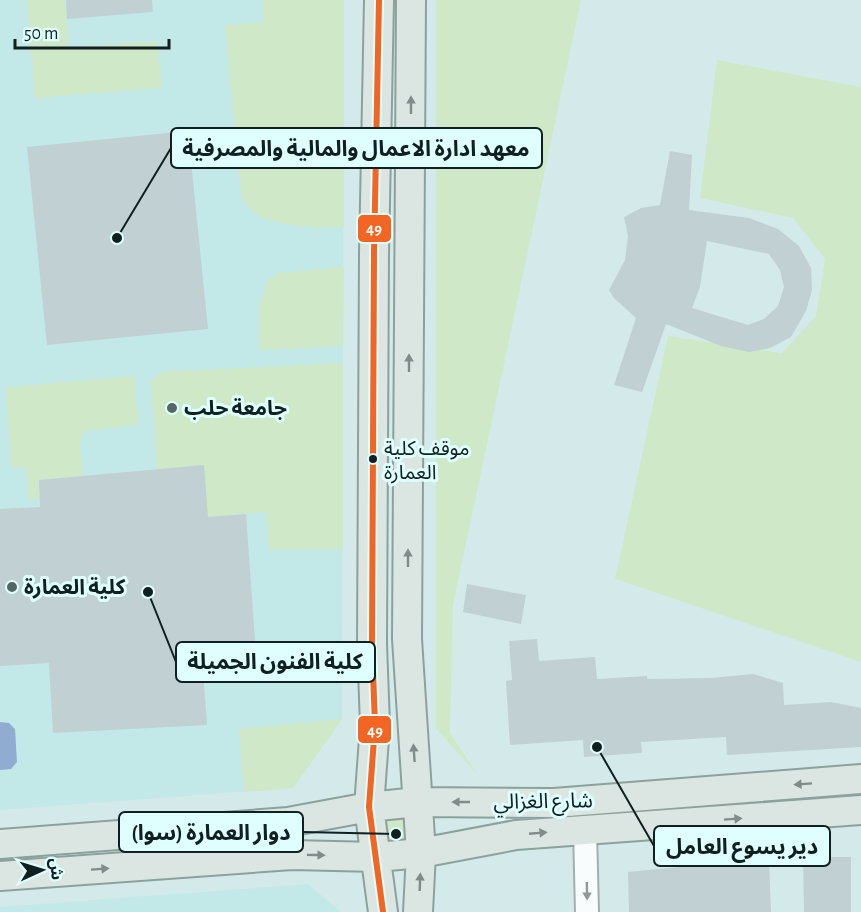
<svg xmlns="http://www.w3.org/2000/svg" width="861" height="912" font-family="'Alegreya Sans','Noto Sans Arabic',sans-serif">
	<rect width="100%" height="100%" fill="#d4eaea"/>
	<path fill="#c3e8e8" d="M0,0h344l-2,719 -49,69 -293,22z
		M308,884l33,28h-341v-5z"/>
	<path fill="#cfe8c8" d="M27,0h38l3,48 90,-7 4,47 -127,10z
		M263,0h81v227c-23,2 -76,0 -93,-17 -4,-4 -7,-11 -10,-16l-16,-169 38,-3z
		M436,0h145l-128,605 -3,128 28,42 -42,-46z
		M717,60l144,27v575l-246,-83 53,-243 114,17 34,-37 9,-57 -32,-41 -93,-20z
		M344,267l-1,79 -84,4v-43l9,-28 11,-6z
		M343,363v186l-74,1 -3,-38 -58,5 -51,-48 -6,-89 11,-8z
		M135,376l3,49 -53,6 -5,10 3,35 -44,4 1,19h-12l-2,-32 -15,1 -5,-81z
		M342,719l-49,69 -49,4 -5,-63z
		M399,813l18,12 -19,34 -22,-32 4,-6z"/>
	<path fill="#91acd1" d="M0,722l9,1 6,6 2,33 -6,7 -11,1z"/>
	<path fill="#c0d0d3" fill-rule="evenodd" d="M66,0h86l1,12 -86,7z
		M188,131l20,198 -161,16 -20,-198z
		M670,151l22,4 -3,55 60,8 29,11 21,17 12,22 1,22 -6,21 -15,26 -21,11 -21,4 -28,-6 -55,-22 -24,68 -28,-7 22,-67 -22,-20 -5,-8 16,-30 3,-24 -4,-19 17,-9 19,-3zM707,241l62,13 11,16 4,17 -6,19 -14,13 -16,6 -56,-17 8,-21z
		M204,465l4,52 38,-3 11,154 -54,3 4,54 -154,8 -4,-70 -49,3v-157l40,-2 -1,-27z
		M467,584l59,11 -5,29 -58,-12z
		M537,639l2,22 56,-4 2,22 50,-3v3l64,-1 42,-4 30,9 1,22 47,-3 30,6v39l-134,8 -1,-18 -85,5 1,11 -58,4 -1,-17 -73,5 -4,-64 6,-1 -3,-39z
		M803,857h48v55h-47z
		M769,861l2,51h-142l-1,-40 91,-9z"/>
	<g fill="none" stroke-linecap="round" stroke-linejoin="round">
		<defs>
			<path id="minor" d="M585,829l2,83"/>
			<path id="major" d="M379,0l-5,253 -2,391 3,81 -6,82 14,105
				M411,0l-4,639 14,214 -3,59
				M0,844l288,-22 81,-15 48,-5 137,1 307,-24
				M0,876l292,-21 85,2 44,-4 95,-18 345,-25"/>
		</defs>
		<use href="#minor" stroke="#9fb0b0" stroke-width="26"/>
		<use href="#major" stroke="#8ba29c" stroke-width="32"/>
		<use href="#minor" stroke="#f9fcfc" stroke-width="22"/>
		<use href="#major" stroke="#dbe5e2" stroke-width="28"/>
		<defs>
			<path id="bus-1" d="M379,0l-5,253 -2,391 3,81 -6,82 14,105"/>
		</defs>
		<use href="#bus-1" stroke="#dffffe" stroke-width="10"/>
		<use href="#bus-1" stroke="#f26522" stroke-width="6"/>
	</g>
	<defs><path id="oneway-solid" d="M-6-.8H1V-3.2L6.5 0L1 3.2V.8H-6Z" transform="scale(1.5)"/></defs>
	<g fill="#808c8a">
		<use href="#oneway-solid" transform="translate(411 105) rotate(-90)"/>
		<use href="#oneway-solid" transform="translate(409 363) rotate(-90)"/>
		<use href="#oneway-solid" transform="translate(408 558) rotate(-90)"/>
		<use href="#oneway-solid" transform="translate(414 753) rotate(-94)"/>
		<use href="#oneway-solid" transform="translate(803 784) rotate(176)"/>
		<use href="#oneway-solid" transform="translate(461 802) rotate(180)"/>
		<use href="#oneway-solid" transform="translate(733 819) rotate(-4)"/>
		<use href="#oneway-solid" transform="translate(538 833) rotate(-5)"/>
		<use href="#oneway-solid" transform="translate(316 855) rotate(1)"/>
		<use href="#oneway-solid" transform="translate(100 869) rotate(-4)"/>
		<use href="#oneway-solid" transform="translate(420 882) rotate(-88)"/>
	</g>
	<use fill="#909999" href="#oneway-solid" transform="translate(587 891) rotate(89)"/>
	<g fill="#566" stroke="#dffffe" stroke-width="2">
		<circle cx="172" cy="408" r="6"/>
		<circle cx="12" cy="587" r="6"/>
	</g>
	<circle fill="#101f1f" stroke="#dffffe" stroke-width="2" cx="373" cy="459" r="5"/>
	<g text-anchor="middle" stroke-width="6" stroke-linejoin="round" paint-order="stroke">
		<g font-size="20" fill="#101f1f" stroke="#dffffe" text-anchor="start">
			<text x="384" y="455">موقف كلية<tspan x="384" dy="24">العمارة</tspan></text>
		</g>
		<g font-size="21" font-weight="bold" fill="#101f1f" stroke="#dffffe" text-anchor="start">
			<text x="184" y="415">جامعة حلب</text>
			<text x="24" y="594">كلية العمارة</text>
		</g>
		<g font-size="21" fill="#101f1f" stroke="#dffffe">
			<text transform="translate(543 801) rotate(-1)" y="7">شارع الغزالي</text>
		</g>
	</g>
	<path fill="none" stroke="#101f1f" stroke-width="2" d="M117 238L171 148M148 592L176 662M396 834L303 832M597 747L654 846"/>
	<g fill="#101f1f" stroke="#dffffe" stroke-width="2">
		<circle cx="117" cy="238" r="6"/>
		<circle cx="148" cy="592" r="6"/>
		<circle cx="396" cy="834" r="6"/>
		<circle cx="597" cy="747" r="6"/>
	</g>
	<g fill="#dffffe" stroke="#101f1f" stroke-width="2">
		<rect x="171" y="128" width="371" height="40" rx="6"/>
		<rect x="176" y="642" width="199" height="40" rx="6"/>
		<rect x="119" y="812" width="184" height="40" rx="6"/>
		<rect x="654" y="826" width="176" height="40" rx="6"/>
	</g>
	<g font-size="22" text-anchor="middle" font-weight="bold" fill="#101f1f">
		<text x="356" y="156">معهد ادارة الاعمال والمالية والمصرفية</text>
		<text x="275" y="669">كلية الفنون الجميلة</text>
		<text x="211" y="840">دوار العمارة (سوا)</text>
		<text x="742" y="854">دير يسوع العامل</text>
	</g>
	<g stroke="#dffffe" stroke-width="2">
		<rect x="357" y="214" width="35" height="29" rx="6" fill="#f26522"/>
		<rect x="357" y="715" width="35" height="29" rx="6" fill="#f26522"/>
	</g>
	<g font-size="16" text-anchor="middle" font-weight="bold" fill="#fff">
		<text x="374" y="234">49</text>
		<text x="375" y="736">49</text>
	</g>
	<g transform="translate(42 870) rotate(86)" stroke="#dffffe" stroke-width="4.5" paint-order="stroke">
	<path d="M0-4.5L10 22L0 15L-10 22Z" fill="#101f1f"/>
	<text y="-9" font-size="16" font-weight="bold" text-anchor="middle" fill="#101f1f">ش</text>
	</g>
	<path d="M15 39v9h154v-9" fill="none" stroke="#101f1f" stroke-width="3"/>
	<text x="24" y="39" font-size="18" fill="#101f1f" stroke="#dffffe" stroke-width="4.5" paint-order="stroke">50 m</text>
</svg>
